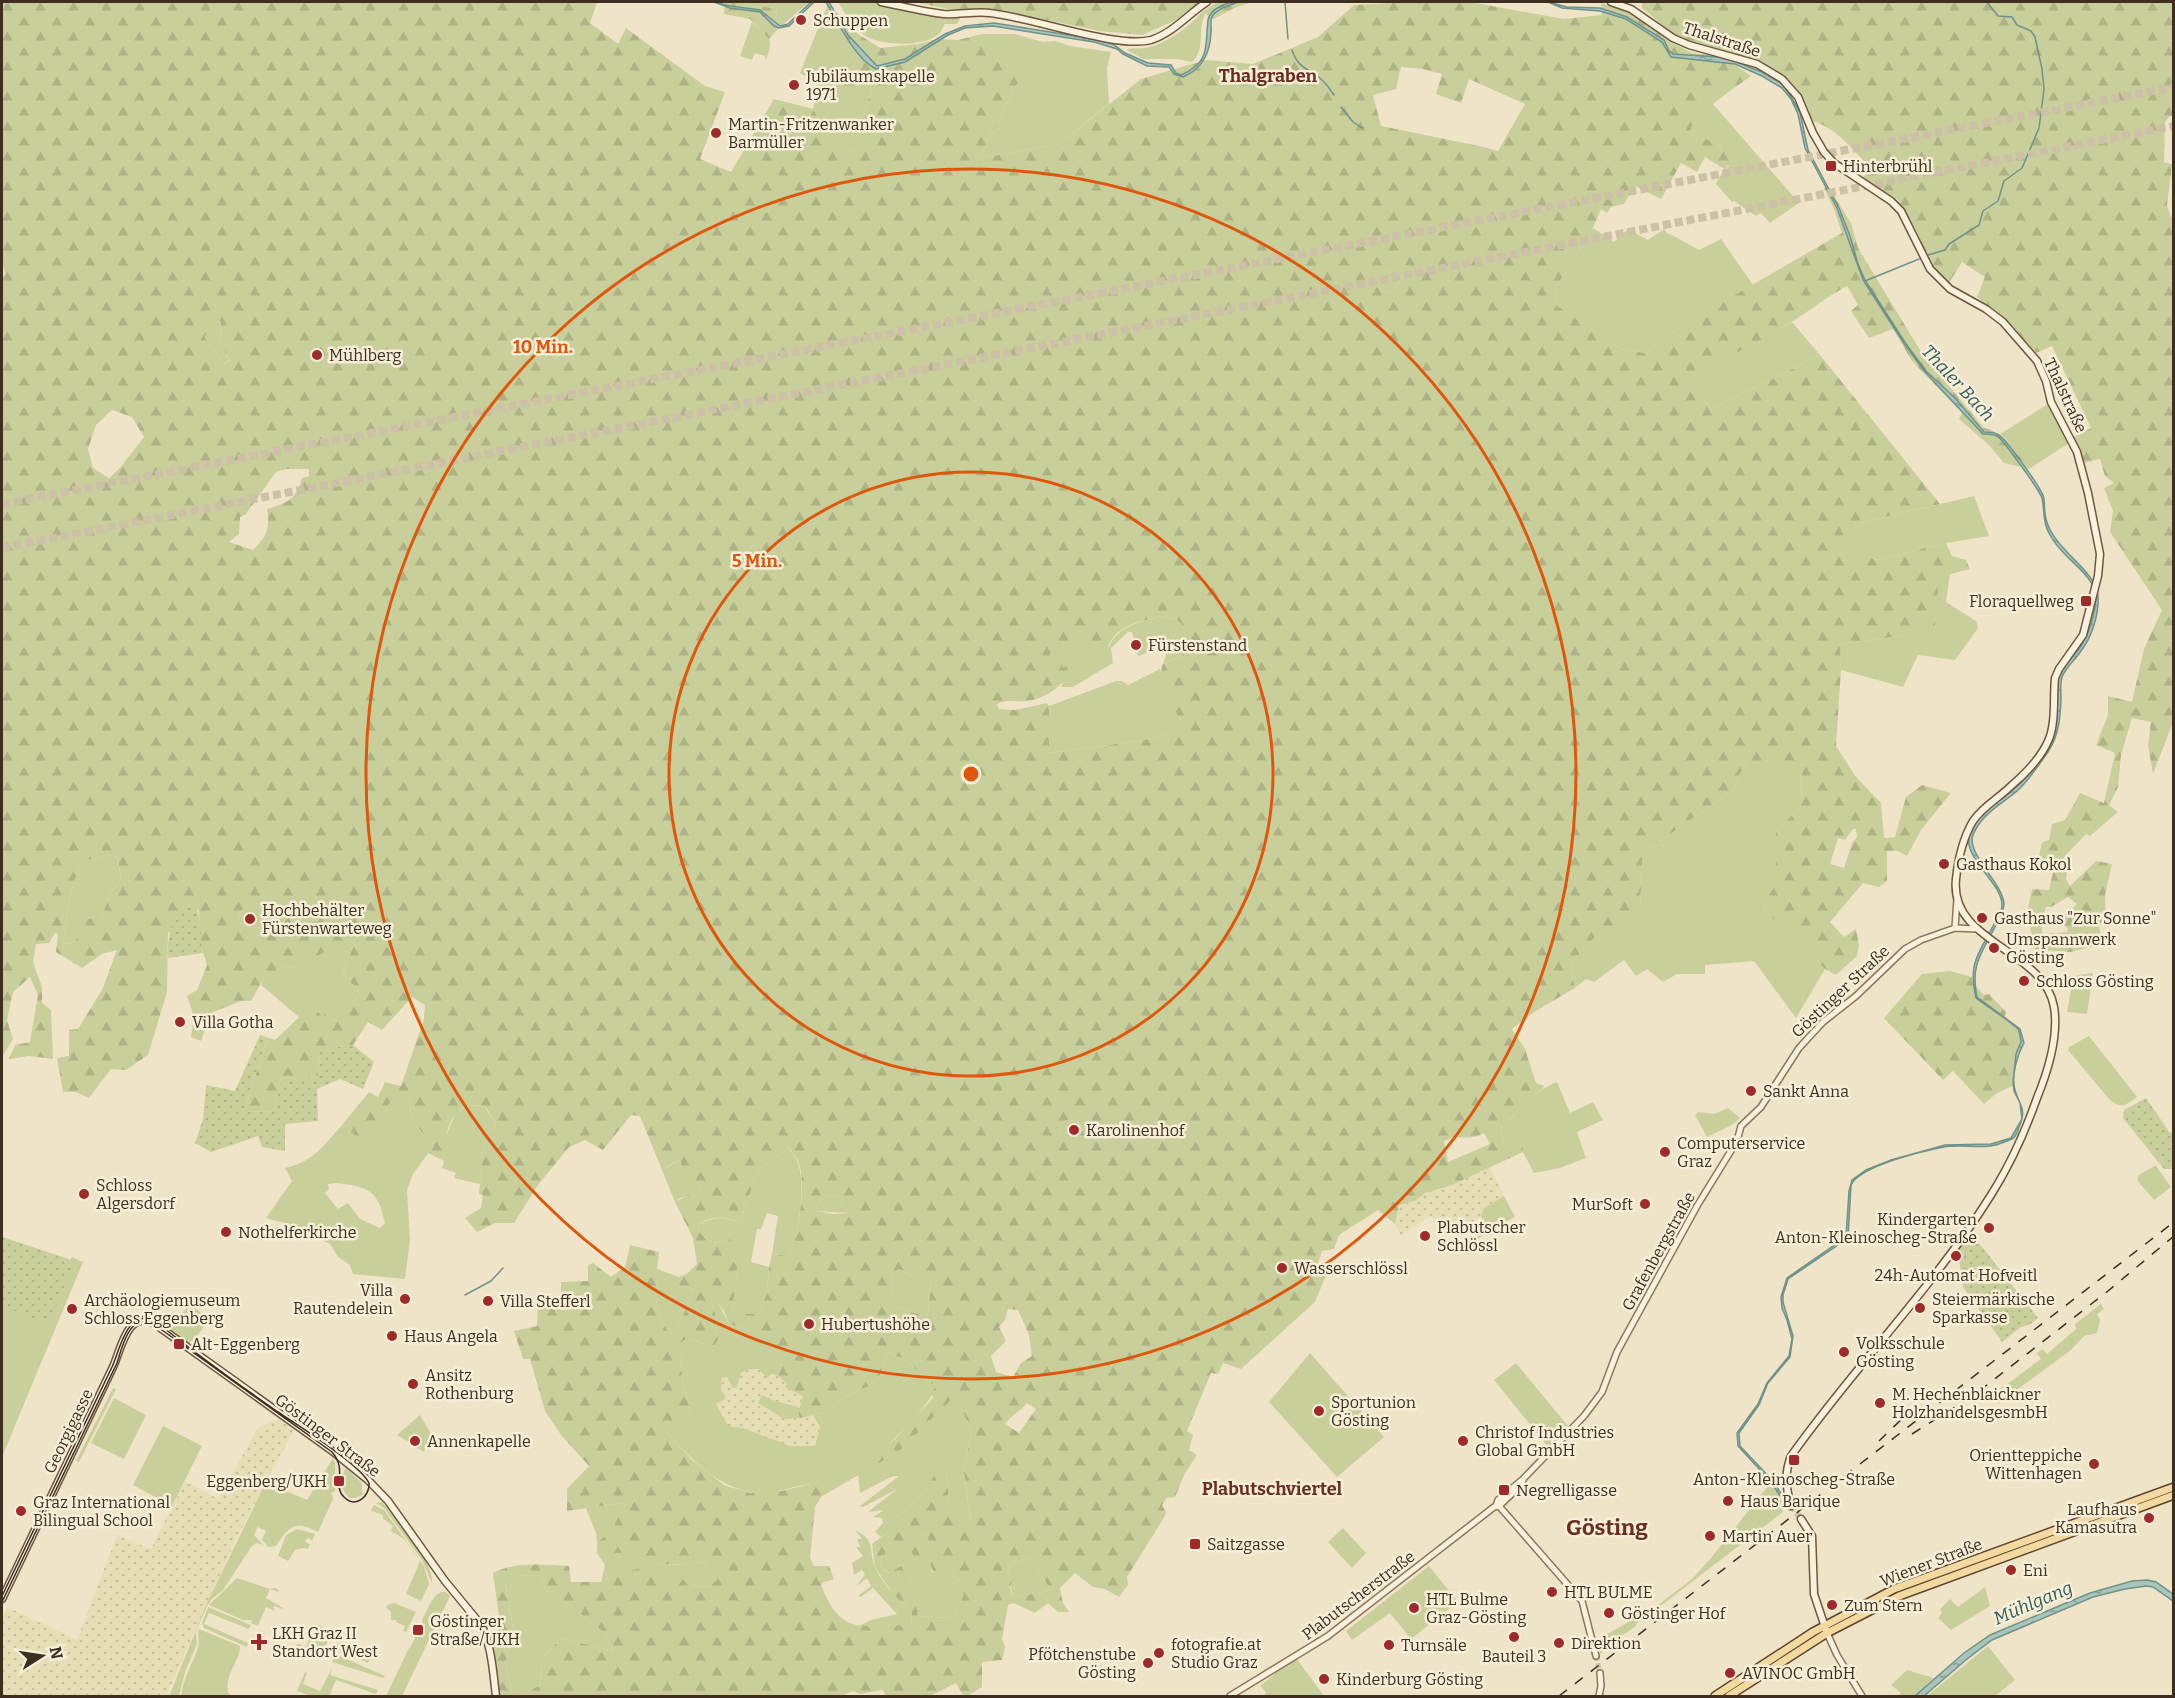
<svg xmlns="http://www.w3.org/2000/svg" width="2175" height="1698" font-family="Bitter,serif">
	<defs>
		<pattern id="farmland-dots" width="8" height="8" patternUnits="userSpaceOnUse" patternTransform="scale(1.5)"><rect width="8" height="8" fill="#e6deb5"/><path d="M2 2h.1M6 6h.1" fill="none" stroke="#c6bf9b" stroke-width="1.8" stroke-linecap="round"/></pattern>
		<pattern id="forest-firs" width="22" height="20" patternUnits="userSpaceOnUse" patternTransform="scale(1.5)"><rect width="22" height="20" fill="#c9cf9b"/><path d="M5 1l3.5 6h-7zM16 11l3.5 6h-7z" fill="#aeb285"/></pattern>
		<pattern id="garden-dots" width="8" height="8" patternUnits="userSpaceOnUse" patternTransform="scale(1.5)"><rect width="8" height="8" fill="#c9cf9b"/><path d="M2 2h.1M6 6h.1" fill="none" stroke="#aeb285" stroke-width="1.8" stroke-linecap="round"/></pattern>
		<pattern id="water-ripples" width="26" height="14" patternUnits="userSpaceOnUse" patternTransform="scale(1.5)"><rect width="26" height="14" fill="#a9c4bc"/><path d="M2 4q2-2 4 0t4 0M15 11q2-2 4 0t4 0" fill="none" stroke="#8ba098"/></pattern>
	</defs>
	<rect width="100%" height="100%" fill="#f0e4c8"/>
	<path fill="url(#farmland-dots)" d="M1490,1167l14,29 -21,13 -2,8 -25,13 -11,-4 -15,-10 -29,20 -6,-12 4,-19 16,-4 10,-8 27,-8z
		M749,1369h9l20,7 10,7 -2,4 17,8 -3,13 -27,-8 -11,-5 22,24 29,-4 7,12 -5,19h-24l-48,-18 -16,-2 -11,-22 10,-5 -5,-9 1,-12 5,-1 11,10 3,-14z
		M278,1419l16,11 -58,109 -70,157h-164v-76l5,-13 70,33 40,-105 34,14 34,-68 33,18 40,-71z"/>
	<path fill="#c9cf9b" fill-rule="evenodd" d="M739,2h70l-31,27 -2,-21 -37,-3z
		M838,2h36l67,14 20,1 -4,7h-12c-2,3 -3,6 -5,9 -15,15 -60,13 -76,2 -11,-8 -19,-22 -26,-33z
		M828,4l26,50 -12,20 30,15 -26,78 -33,-58 6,-25 -19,-11z
		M1202,12l3,2c-8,17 1,36 -13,48l-15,-3h-34l-16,-9c7,-3 12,-1 19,-2 20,-4 43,-21 56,-36z
		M752,22c16,16 23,14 14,38l-1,-4 -10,-3 -3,7 -12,-4z
		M982,34h32l29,8 12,-1 15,5 41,6 -4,16 2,36 -50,40 -81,15 45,-86 -41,-28z
		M1710,85l11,2 6,6 -14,11 86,99 -29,20 -9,-10 -5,3 -22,-15 -2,1 -16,-18 8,-15 5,-3 -8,-20 -18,-8 -5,4 -8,-11 5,-11 11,-13 -6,-5 -2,-8 4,-6z
		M1593,228l21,14 14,-13 20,11 16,-11 4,5h2l29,16 22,-11 32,46 -72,41 -36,27 -24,-4 -65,-44 -1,-16z
		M1385,271l12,3 6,4c-8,8 -9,14 -21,14l-6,-8 -1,-9z
		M219,320l3,11 -2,10 7,-1 2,5 -3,10 4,4 -6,5 -19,-26 2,-9z
		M1792,322l28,33 -108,54 -25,-27 24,-16z
		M2048,404l21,39 -40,26 -21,-28 -8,-7z
		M1974,496l15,40 -43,7 -69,17 -42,-11 13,-23z
		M1950,573l-4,29 30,19 2,7 -23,32 -37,-5 -15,32 -62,-17 -2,-26 69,-9 30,-58z
		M1161,616l15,3 13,12 -6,24 -20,9 5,-15 -3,-4 -26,11 -2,-2 5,-8v-5l-8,-3 -2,-6h-4l-17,16 2,15 -40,24h-12l3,-7 -1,-13 -15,-11 6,-11 24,-4 17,7 14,-1c9,-22 32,-25 52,-31z
		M1160,669l8,28 13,24 -13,14 -30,6 -89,12v-47l67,-25h6l6,4z
		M1745,763h57l-1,43 -25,25v53l-15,25 36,27 28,33 -29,49 -42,-57 -49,4v9h-28l-14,8 -16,-13 -11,7 -12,-16 -30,22 -8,-3 -11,9 -5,-24 26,-28 44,-32 3,-51 89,-62z
		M112,855l6,4 3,20 -10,14 -11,27 -20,15 -7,8 -8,1c0,-28 5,-57 17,-83z
		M247,905l24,6 3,11c-17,6 -20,10 -36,-1l1,-8z
		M354,929l3,6 -14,38 17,20 -16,22 -12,6 -8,-3 -13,-11 -11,11 -39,-33 3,-7 21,-12 9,2 52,-38z
		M2093,973l-6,41 -20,-2 6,-33 5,-4z
		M2089,1036l48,61c-12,8 -15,13 -27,3l-42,-50 1,-3z
		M1557,1082l13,31 23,-11 10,18 -26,12 9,26 -26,10 -26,5 -11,-21 -2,-10 -18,6 -2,-25c11,-2 15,-11 23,-18 10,-10 20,-18 33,-23z
		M409,1096l3,25 22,24 -21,29 -6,16 3,50 -5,39 -52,-5 -3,-9 -12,-8 -8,-13 -39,-19 -25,-7 26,-37 -7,-13c28,-6 38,-22 57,-43l25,19 23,-42zM337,1183c32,4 41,7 48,40l-5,5 -20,-9 -12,-16 -10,6 -13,-16 4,-3 -1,-6z
		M469,1105l16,2 11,17 -13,24 -3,36 -26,-6 2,-5 -14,-5 2,-7 -1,-18 13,-31z
		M1728,1108l12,10 -8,7 -25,12 -12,-22 4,-3 15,2z
		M1066,1120l11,1 6,9 -7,10 -14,1 -3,-14z
		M789,1149c3,4 6,8 8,12 10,21 1,74 -7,95l-18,-2 6,-38 -11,-3 -6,16h-4l-6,33 18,5 -2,26 -9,21h-22l-4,-8 4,-19 1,-40 -7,-8 -17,4 -12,-9 -4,-9c19,-9 24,-9 43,-2l18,-53 20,-15z
		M679,1160c6,13 20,19 23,32l-22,6 -5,4 -13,-32z
		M2154,1166h2l15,21 -17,13 -17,-20 2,-5z
		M837,1195l5,11 7,7 -34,-2 5,-12z
		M1504,1196l11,21 -24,12 -27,21 -3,-3 28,-20 -8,-10 2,-8z
		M2,1237l68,23 2,-3 11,5 -81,195z
		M899,1269l16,8h14l2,6 -3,31 -4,2 -28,-9 -5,-21 1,-11z
		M661,1276l11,7 20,6 1,4 -17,39 -5,2c-13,-12 -21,-43 -10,-58z
		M717,1301l12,23 16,5 9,11 17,4 9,9 2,14 -4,9 -7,-2 -4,4 -8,-9h-10l-8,4 -4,14 -4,1 -6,-11 -5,1 -1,12 5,9 -10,5 12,22 15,2 48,18h24l5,-19 -7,-12 10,-2 22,-16 24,-11 11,-11 7,-23 17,7 31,28c-6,26 -80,91 -106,97 -6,2 -12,0 -18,0 -21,2 -42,14 -63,8 -37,-10 -58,-35 -84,-62l27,-18 -9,-35 -1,-27 -2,-6 9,-6 16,6 15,-5 -4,-9 2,-10 -4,-15z
		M190,1304l19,15 -15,22 -2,-1 -3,3 -19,-14z
		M2101,1304l3,5 -7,5 3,6 -3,13 -13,3 -13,14 -72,53 -7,-8 49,-36 -4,-6 6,-4 4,5 29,-25 -1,-5z
		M1310,1353l74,84 -47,40 -68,-75z
		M1516,1363l52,63 -6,9 -13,13 -55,-68z
		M113,1388l3,1 -37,73 -3,-1z
		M956,1394l15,37 -7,41 7,52 -22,-22 -3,-33 -12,6 -10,18 -32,28v8l-11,8 -6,-5 8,-9 -1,-5 -9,-1 11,-7 -16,2 29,-23 -34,18 -3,-1 39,-30h-6l-33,17 -2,-18 40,-23z
		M762,1395l11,5 27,8 -2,5 2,5 -16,1 -26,-16z
		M114,1398l32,17 -22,44 -33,-16z
		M420,1415l13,22 -5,3 -4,12 -27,-17z
		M163,1426l39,20 -30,60 -39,-21z
		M333,1458l2,5v28l-4,2 2,6 -15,33c-23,-12 -29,-6 -42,14l-8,1 -6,-8 4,-8 -8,-4 -4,8 9,10 -6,-2 -5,3 -29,44 -11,9 -5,7 -11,26 1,12 -12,28 -6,24h-10l39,-95 58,-119 41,18z
		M346,1468l16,15v9l2,2 -9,4h-5c-10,-7 -10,-21 -4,-30z
		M1771,1482l9,14 3,16 -142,109 -4,2 -2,4 -24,16 -11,11 -2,-14 2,-2 54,-30 38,-29 19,-21z
		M382,1502l4,4c13,17 48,56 46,77l-10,-23 -38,-52 -8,-5z
		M624,1503l-11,27 -16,12 -1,-9 -10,-25z
		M374,1505l10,5 40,56 5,18 -8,17 -15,-7 14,-33 -16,-22 -13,-8 2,-5 -10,-7v-4l-10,-4 -1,1 -1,-2z
		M1343,1528l23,25 -14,15 -24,-26z
		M297,1529l18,5 -3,7 -3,-3 -4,2 2,3 3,1 -2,5 -4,-1 -9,2 -7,11 -10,-5 8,-21z
		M855,1530c23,12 12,19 21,39 8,17 22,30 36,43l-1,14 -54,1 14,-7 26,-6 -24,-26 -12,9 -3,-1 13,-10 -4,-8 -7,6 -3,1 8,-11 -3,-4 -8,5 -2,-12 11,-7 -7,-9h4l-3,-8h5z
		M924,1533l4,4 4,36 14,-3c24,19 22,19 8,46 -12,3 -22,0 -35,1 -6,-10 -5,-24 -10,-36l2,-4 -3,-15 -18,11 -8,-4 -1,-10 11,-14 19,7 7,8 7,-4 -4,-22z
		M597,1553h36l18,11 42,1 9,-4 9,12 9,5 -11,9 -21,-2 -8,-10 -65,-1 -14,8 4,-17z
		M1024,1559l9,2 17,28 -6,3 -31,5 -5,-24 1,-9z
		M1429,1566l29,36 -47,37 -21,-26 -38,27 -6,-9z
		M518,1575l23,1 4,14 25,15 36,29 7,17 -52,-13 -20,21 -1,26 -16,9 -13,-4 -5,-28 8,-29 -9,-51z
		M237,1578l33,11 5,-1 4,2 -1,2 -8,-3 -4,9 17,10 -1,1 -7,-3 -2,1 2,4 -9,-4 -8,19 -7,-3 1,-3h-9l-34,-15z
		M1985,1587l5,19 -39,24 -13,-12 4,-5 -2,-4 10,-10 8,8z
		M441,1592h5l4,4 -48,100h-16l23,-48h1l13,-27 -1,-1c5,-10 10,-24 19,-28z
		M394,1603l22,9 -10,20 -3,-1 2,-5 -9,-4 1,-2h-6v-8l-5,-5 3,-3z
		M208,1607l43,18 -2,4 -40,-16 -5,11 44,19 -1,4 -43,-19 -2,-5z
		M316,1624l16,7 -8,19 -4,-2 -4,9 -22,-10 4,-3 8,3z
		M199,1629l41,17c1,14 -18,32 -11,48l3,2h-51c2,-17 11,-31 17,-48 2,-7 -1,-12 1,-19z
		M342,1642l30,12 -4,9 -30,-13 -1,-6z
		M1988,1646l27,34 -20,16h-68z
		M335,1654l50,22 -2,2 -51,-16z
		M1296,1658l28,38h-57l-2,-2 1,-2 -6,-6 15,-12v-3z
		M332,1668l-2,7 48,15 -2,4 -40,-14 -7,16h-18l-14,-5 8,-19 2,1 -4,11 17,7z
		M1907,1670l27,8 -19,18h-18l4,-3 -10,-8z"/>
	<path fill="url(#forest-firs)" fill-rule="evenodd" d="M2,2h595l-7,21 28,21 8,-16 79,58 20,6 -25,67 31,13 43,-73 39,10 33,57 26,-77 -33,4 3,-19 12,-20 -22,-31 -4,-19 30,30 22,14 38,-4 20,-5 20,1 24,-6v11l21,3 20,25 -45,86 81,-15 82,-65 65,-19 47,4 65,-27 36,-32 54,-3h62l94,17 38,-4 -1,-12 39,12 29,26 23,12 31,4 28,19 -24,17c-9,-8 -21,-11 -28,1l1,8 7,5 -12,13 -5,11 8,11 5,-4c13,5 24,9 29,24l-8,7 -19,-12 -8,15 -16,-9 -20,36 -26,-13 -11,18 -13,3 -4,6 -6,-4 -8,19 -38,61 1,16 65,44 24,4 36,-27 161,-93 -8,-24 -10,-21 4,-2 23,37 7,25 65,107 61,73c22,5 32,23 45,41l-25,-6 -15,-18 -30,-26 3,-6 -50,-52 -19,-32 -24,9 -18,-27 7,-6 -11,-19c-19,10 -36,24 -54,35 -35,22 -72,38 -105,61l24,27 108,-54 120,149 -92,22 -12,22 41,12 69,-17 6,13 14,4 4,9 -31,8 -4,48 -27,10 -68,9 1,26 -5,76 20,31 25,26 3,35 11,-1 11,-40 16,-12 29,8 -30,37 -14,26 -9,-5h-11v30l-8,6 -16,-4 -33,39 14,15 12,-8 3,17 -2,10 -21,19 -11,-6 -28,-33 -37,-27 16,-25v-53l25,-25 1,-43h-57l-13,28 -89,62 -3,51 -19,33 -13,6 -12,-7 -26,28 5,24 -41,24 -22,17 13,20 11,34 9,3c-10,9 -34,35 -44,38l2,23 19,-6 1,11 -71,33 -27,8 -10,8 -16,4 -4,19 -17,-14 -39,25 -5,14 -12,2 -5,15 10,7 -12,29 -74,67 -18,-6 -5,11 -7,-1 -24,58 6,4 -4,15 8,5 -12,18 -10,24 -8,1 -5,7 4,7 -1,4 -38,61 1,8 -9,12 -14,-8 -12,-2 -18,-14 -15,15 3,15 6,9h-11l-10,-9 -13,10 -21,-10 -6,2 -6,34 3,8 -3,13 -20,2v25l-15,9h-4l-7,-13 -26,13h-47l2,-1 -2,-5 -23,4 -7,-3 -12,5h-342l-5,-50 6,-22 -7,-51c23,-12 51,-8 76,-7l2,16h30l14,-8 26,-6 39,7 8,10 21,2 10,-9 -8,-5 -9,-12 -9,4 -42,-1 -18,-11h-36v-11l16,-12 10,-27 -56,8v-22l22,-23 -28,-31 -16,-24 -15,-52h-7l-9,-28 23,-5 1,-29 23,3v-18l27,-1v-16l5,-2 18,14 14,-10 5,-22 29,7 -2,17 22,8 9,-4 9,-9 -4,-26 -18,-36 18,-10h9c-3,-12 -11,-13 -18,-21 0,-1 -4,-10 -5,-11l-8,4 -9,6 -22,-54 -9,-1 -28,35 -18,-10 -16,7 -31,38 -24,38h-19l-18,9 -12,-14 16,-10 2,-13 -4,-1 4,-46 13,-24 -10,-17c-7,-1 -14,-3 -20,-1 -18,7 -23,37 -22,55l-16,-8 6,-8 -22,-24 -3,-24 -19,5 -23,43 -25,-20 27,-33 9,5 7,-15 16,4 23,-67 1,-14 -13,-8 -30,33 -14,-8 -15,23 -34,5 -1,27 -37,2 -7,32 -30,1 22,-70 9,-2 36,-34 12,11 6,-16 6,6 -2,14 11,-7 16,-21 -17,-20 14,-38 -3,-6 -8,1 -4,13 -48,25 -9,-2 -21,12 -13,23h-10l-30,12 -10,28 -10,-4 3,-20 -7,-21 10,-6 10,-25 -7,-23 -1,-33 -31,24 -1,59 -19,63 -22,15 -15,-1 -22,29 -13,-6h-13l-6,-34 12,-2v-26l9,-1 24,-39 15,-40 -15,4 -20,14 -26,-16 2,-18 -3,-1 -6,10 -13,1 -3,18 9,25v16l9,7 2,49 -24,-3 -20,3 6,-14 15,-3 8,-47 -8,-18 -17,15 -6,28 6,19 -11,18v-781l3,-1 -3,-16zM1401,67l22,2 19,5 -6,20 25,9 8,-24 56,25 -27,47 -14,-4 -103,-21 -8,-31 23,-6zM1385,271l12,3 6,4c-8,8 -9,14 -21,14l-6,-8 -1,-9zM220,321l2,10 -2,11 7,-1 2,4 -6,4 7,11 -6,4 -19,-26 2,-9zM112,410l20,7 12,20 -25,32 -10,9 -16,-10 -5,-19 8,-24zM287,469h22v7l-7,2c-6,22 -15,25 -35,31 3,20 0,27 -14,41l-24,-8 10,-8 1,-17 6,-3 30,-42zM1161,616l15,3 13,12 -8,16 2,8 -20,9c-8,18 9,41 18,56l-13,15 -30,6 -89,12v-47l-2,-3 -32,7 -16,-1 -2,-5c9,-5 19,-2 29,-3 21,-2 39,-17 48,-35l-11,1 -2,-4 -12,-7 5,-11c19,-3 34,-5 48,10 5,-5 7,-12 11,-17 11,-15 32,-17 48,-22zM1853,829h3l1,8 -5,6 -8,25 -14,-4 8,-26 7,2zM112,855l6,4 3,20 -10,14 -11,27 -16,-2 -4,17 -7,8 -8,1c0,-28 5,-57 17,-83zM247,905l24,7 3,10c-17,6 -20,10 -36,-1l1,-8zM1066,1120l12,1 5,9 -7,9 -14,2 -3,-14zM1484,1133l6,11 -42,18 -4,-21c18,-9 22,2 40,-8zM790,1149c2,4 6,8 8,12 9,21 0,74 -8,95l-18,-2 -3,13 -2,26 -9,21h-22l-4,-8 4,-19 2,-40 -8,-8 -17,4 -12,-9 -4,-9c19,-10 24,-9 43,-2l18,-53 20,-15zM837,1195l5,11 6,7 -14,1 -19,-3 5,-12zM899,1269l16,8h14l2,6 -3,31 -4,2 -28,-9 -5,-21 1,-11zM661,1276l10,7 21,6 1,3 -17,40 -5,2c-13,-12 -21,-43 -10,-58zM717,1302l7,9 5,13 16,5 9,11 16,4 9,9 3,14 -4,9 9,7 -2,4 18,9 -5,17 2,5 23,-5 22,-16 24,-11 11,-11 7,-23 17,7 31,28 -4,7 2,4 -38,41 -44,33 -22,12h-19l-28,7 -32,2 -26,-8 -33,-26 -26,-28 26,-19 -9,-35 -1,-27 -2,-6 9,-6 16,6 10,1 5,-6 -4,-9 2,-10 -4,-15zM1008,1309l10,1 11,25 3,21 -11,7 -8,14 -17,-5 -5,-16 15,-15 -7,-14 6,-7zM956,1395l15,36 -7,41 7,51 -22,-21 -3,-34 -12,7 -10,18 -32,28v8l-20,15 3,23 18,27 19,18 -1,13c-47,-1 -69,14 -90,-40l1,-2 12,-4 -5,-13h-15l-4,-8 5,-51 6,-10 77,-45zM1027,1403l9,6 -17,24 -14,-9c6,-9 15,-12 22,-21zM924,1533l4,4 2,26 6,17 3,-2 2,-6 5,-2c23,18 22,19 8,46 -12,3 -22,0 -35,1l-2,-4 2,-7 -10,-25 2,-4 5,-1 2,-5 -2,-5 -8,-4 -19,11 -7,-4 -1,-10 11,-14 3,1v6l12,4 4,-4 6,9 9,-5 -5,-22zM1024,1559l9,2 17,28 -6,3 -31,5 -3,-10 3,-9 -5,-5 1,-9zM518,1575l23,1 4,14 25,15 36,29 7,17 -52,-13 -20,21 -1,26 -16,9 -13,-4 -5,-28 8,-29 -9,-50z
		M725,2h14v3l37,3 2,21 -9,10 -19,-20 -26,-5z
		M914,2h287l-27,19 -32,14 -42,-4 -106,-22h-45z
		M1217,2h36l-19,6 -20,11 -12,-7z
		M1642,2h531v114h-3l-5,6 -1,40 10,3 -2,1 -5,39 4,12 3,1 -1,504 -20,52 -5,-28 3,-24 -19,-4 -11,37 -3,32 -9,18 9,7 -28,24 -4,-2 -22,23 4,5 -2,17 4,7 26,-25 16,3 -7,31 1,21 -7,10 4,18 -32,8 -36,-2 -8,-37 5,-24 17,1 5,-22 -17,-3 5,-23 7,-2 3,-16 13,-4 15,-27 24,10 11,-50 -19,-8 12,-30v-19l24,6 12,-53 18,-39 -52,-78 3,-21 -9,-23 10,-5 -9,-7 -5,-17 -16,4 -11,-26 18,-9 -39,-82 -16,7 -21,-24 -38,-32 8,-20 -23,-15 -13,21 -14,-13 -7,-12 -11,-26 -19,-32 -35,-22 8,-9c-16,-17 -35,-42 -59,-48 -15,-55 -55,-60 -102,-74 -9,-2 -20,-4 -27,-8 -15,-7 -28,-21 -41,-31zM2068,897l9,7 -15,14 -1,5 7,5 -1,4 -24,2 -2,-10 5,-17h5z
		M1950,971l22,6 4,21c11,8 49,29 45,45 -4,14 -8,27 -8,43l-16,7 -13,11 -31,-33 -10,9 -59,-62 38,-44z
		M1974,978l1,7 9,10 5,-1 17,18 -1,5 -28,-20z"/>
	<path fill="url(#garden-dots)" d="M192,900c11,15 7,35 11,53l-35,5c0,-31 3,-36 24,-58z
		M260,1035l15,5 -9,2 -22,70 30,-1 7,-32 37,-2 1,-27 34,-5 21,17 -11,27 -23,-10 -23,10 1,32 -33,3v27l-23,-4 -4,-11 -47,16 -16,-9 8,-24 3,-34 29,6z
		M2146,1098l24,35 3,-1v37h-9l-41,-51 1,-8z
		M1971,1233l67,85 -9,7 -8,2 -19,15 -39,-55 -5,-37z
		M2,1237l67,22 1,1 -1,4 5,2 -23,51 -2,7 -47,-18z"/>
	<path fill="url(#water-ripples)" stroke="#6f938a" stroke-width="1.5" d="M714,2l16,4 30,4 20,16 8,-2 23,-22h3l-25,24 -10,2 -5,-2 -14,-14 -30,-4z
		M826,2h3l19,33 29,31 28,-7 40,-25 20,-8 29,-3 100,16 19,5 12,9 23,10 23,2 5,8 5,2c30,-13 24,-29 27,-55 2,-12 20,-18 30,-18 -7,3 -20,6 -25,13 -4,5 -1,12 -2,18 -1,21 -9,36 -28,44l-9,-3 -5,-7 -22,-1 -24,-12 -6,-5 -23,-7 -101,-16 -28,2 -17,7 -43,27 -29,7c-20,-9 -39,-48 -50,-67z
		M1548,2l19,5 33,1 27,9 37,23 5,11 4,3 45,3 16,4 28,11 22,13 16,27 8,38 31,58 11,28 8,28 7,16 41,64 20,27 30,28 28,33c4,0 10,0 13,2 9,4 42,52 46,61 2,6 1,12 2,18 3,35 51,55 53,83 1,18 -6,41 -17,55 -6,9 -15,16 -19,26 -2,7 -1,15 -1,23 -1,23 -3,40 -18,59 -7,10 -16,23 -26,32 -16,14 -35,22 -44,44 -7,19 30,48 31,69 0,7 -5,15 -8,21 -14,28 -26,39 -19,72l43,32 4,14c-7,13 -13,33 -9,47 5,17 12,19 4,37 -2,5 -2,9 -7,12 -7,3 -14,6 -22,7 -15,2 -31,-2 -46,1 -21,4 -84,19 -93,38l-3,53 -60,41 -5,16v7l10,34 -3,21 -22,26 -9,22 -20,28 1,13 33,35 9,14 -2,1 -9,-14 -33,-36 -1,-13 21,-29 9,-21 22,-27 3,-17 -5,-19 -5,-12 -1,-11 6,-19 59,-41 3,-46 3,-11 14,-10 25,-10 54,-15 46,-1 20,-6 11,-19 -2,-16 -6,-12 -1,-9 3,-28 5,-12 -1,-7 -2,-6 -11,-9 -31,-22c-8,-35 2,-43 17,-72 3,-7 9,-14 9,-21 0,-22 -38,-46 -33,-69 5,-23 30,-34 46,-48 12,-10 32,-36 37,-51 8,-19 2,-39 6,-58 3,-12 14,-21 21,-30 10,-14 16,-34 17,-51 0,-19 -23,-34 -34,-47 -5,-5 -10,-12 -13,-18 -7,-12 -4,-23 -7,-35 -3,-8 -39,-59 -45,-62 -4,-2 -9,-2 -14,-2l-58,-62 -20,-27 -42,-65 -26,-72 -32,-60 -7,-34 -7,-15 -9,-11 -20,-12 -27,-12 -64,-7 -9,-15 -36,-23 -26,-8 -38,-3z
		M2147,1580l9,2 17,12v7l-20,-14 -7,-1 -21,3 -32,8 -101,43 -25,19 -43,37h-9l49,-43 26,-18 100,-42 42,-12z"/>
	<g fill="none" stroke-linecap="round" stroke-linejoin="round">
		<path stroke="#6f938a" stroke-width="1.5" d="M1285,2l3,37
			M1292,50c6,19 18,19 30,30 5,4 8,10 12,15
			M1341,107l12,15 9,6
			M1928,255l17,-5 4,-6 30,-19 4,-14 15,-10 6,-20 18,-13 17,-40 5,-39 -2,-20 -7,-32 -4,-6 -14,-6 -5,-8 -14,-1 -11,-14
			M1865,281l54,-22
			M465,1295l26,-14 12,-13"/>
		<path stroke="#ccc0a6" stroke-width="5" stroke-dasharray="5 2.5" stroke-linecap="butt" d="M1596,1656l4,17"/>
		<path stroke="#ccc0a6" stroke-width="6" stroke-dasharray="6 3" stroke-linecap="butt" d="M1791,1506l10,13"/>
		<path stroke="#ccc0a6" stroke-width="8" stroke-dasharray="8 4" stroke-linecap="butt" d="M2,504l2172,-417
			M2,548l2172,-422"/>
		<defs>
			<path id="tertiary" d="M1955,928l2,-29
				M1496,1506l2,-6 24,-20
				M1499,1506l21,-20 4,-8 60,-62 18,-24 15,-40 80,-146 40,-65 4,-15 20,-19 38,-59 24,-26 33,-26 49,-47 16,-9 34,-12 22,1
				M1499,1506l83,95 14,55
				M1827,1633l10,22 25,41
				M1230,1696l98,-60 166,-129 5,-1
				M1599,1696l2,-10 -1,-13"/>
			<path id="secondary" d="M881,2c21,4 42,10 63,12 15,1 31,-3 46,-1 40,4 127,36 161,27 22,-7 37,-26 56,-38
				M1611,2l20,7 42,29 16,7 68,19 25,15 16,18 15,36 11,19 10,11 57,38 10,10 29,58 20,20 36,20 17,13 34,39 9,20 5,21 26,50 11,41 12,61 -2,22 -15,59 -24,34 -4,9c-2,19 1,43 -6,61 -7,17 -24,35 -38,47 -12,12 -28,20 -38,35 -10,17 -15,39 -17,58 -7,64 88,70 98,128 5,30 -6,64 -17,91 -12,34 -27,67 -46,97 -58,93 -137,172 -200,261 -7,18 -5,32 0,50
				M1801,1519l11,17 2,58 13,39
				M2,1599l111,-232c8,-18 15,-59 42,-43l176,126 37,30 20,21 57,80 37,45c10,23 11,46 14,70"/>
			<path id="primary" d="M1715,1696l98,-64 81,-43 280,-102
				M1729,1696l98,-63 72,-37 275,-101"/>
		</defs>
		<use href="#tertiary" stroke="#8d765c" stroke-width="8"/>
		<use href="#secondary" stroke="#6f573f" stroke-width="9"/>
		<use href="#primary" stroke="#5b4430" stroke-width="10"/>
		<use href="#tertiary" stroke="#faf1dc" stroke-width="5"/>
		<use href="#secondary" stroke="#faf1dc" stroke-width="6"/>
		<use href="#primary" stroke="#f3d9a0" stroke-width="7"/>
		<path stroke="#3d2e20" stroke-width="1.5" d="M2,1596l110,-229c9,-20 16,-64 47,-43 38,31 79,60 119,88 20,13 82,52 91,71 1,13 -13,26 -25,14 -12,-11 4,-27 -12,-45l-177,-127c-26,-13 -32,20 -38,38l-115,239"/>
		<path stroke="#3d2e20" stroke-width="1.5" stroke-dasharray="10 10" stroke-linecap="butt" d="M1912,1434l62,-39 134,-104 66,-55
			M1879,1441l28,-27 25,-21
			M1559,1696l615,-474"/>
	</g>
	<g fill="none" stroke="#df570d" stroke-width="3">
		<circle cx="971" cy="774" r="302"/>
		<circle cx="971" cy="774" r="605"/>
	</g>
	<g fill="#9e2a2b" stroke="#f7eed8" stroke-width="2">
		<circle cx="801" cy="20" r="6"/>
		<circle cx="794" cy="85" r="6"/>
		<circle cx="716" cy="133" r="6"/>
		<rect x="1825" y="160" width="12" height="12" rx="3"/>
		<circle cx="317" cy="355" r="6"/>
		<rect x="2080" y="595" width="12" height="12" rx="3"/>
		<circle cx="1136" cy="645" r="6"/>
		<circle cx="1944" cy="864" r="6"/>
		<circle cx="1982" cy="918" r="6"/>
		<circle cx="250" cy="919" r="6"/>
		<circle cx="1994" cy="948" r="6"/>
		<circle cx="2024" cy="981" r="6"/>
		<circle cx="180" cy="1022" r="6"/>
		<circle cx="1751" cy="1091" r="6"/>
		<circle cx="1074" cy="1130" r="6"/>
		<circle cx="1665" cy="1152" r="6"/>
		<circle cx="84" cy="1194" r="6"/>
		<circle cx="1645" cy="1204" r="6"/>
		<circle cx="1989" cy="1228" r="6"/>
		<circle cx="226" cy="1232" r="6"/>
		<circle cx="1425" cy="1236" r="6"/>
		<circle cx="1956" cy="1256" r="6"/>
		<circle cx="1282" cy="1268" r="6"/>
		<circle cx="405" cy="1299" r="6"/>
		<circle cx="488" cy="1301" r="6"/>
		<circle cx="1920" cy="1308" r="6"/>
		<circle cx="72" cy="1309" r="6"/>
		<circle cx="809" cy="1324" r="6"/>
		<circle cx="392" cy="1336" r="6"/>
		<rect x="173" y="1338" width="12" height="12" rx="3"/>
		<circle cx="1844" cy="1352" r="6"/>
		<circle cx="413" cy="1384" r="6"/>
		<circle cx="1880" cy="1403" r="6"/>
		<circle cx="1319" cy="1411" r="6"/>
		<circle cx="415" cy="1441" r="6"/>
		<circle cx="1463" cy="1441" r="6"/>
		<rect x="1788" y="1454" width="12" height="12" rx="3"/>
		<circle cx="2094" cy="1464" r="6"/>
		<rect x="333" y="1475" width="12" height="12" rx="3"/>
		<rect x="1498" y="1484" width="12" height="12" rx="3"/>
		<circle cx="1728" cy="1501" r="6"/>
		<circle cx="21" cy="1511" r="6"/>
		<circle cx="2149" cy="1518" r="6"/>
		<circle cx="1710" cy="1536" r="6"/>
		<rect x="1189" y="1538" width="12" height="12" rx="3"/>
		<circle cx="2011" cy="1570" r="6"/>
		<circle cx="1552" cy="1592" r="6"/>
		<circle cx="1832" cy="1605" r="6"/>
		<circle cx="1414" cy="1608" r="6"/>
		<circle cx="1609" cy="1613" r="6"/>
		<rect x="412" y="1624" width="12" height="12" rx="3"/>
		<circle cx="1514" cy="1637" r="6"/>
		<path d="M256 1633h6v6h6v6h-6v6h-6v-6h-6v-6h6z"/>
		<circle cx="1559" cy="1643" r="6"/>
		<circle cx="1389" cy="1645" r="6"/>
		<circle cx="1159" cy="1653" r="6"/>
		<circle cx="1148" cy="1663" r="6"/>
		<circle cx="1730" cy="1673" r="6"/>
		<circle cx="1324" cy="1679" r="6"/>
	</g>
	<g text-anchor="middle" stroke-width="5" stroke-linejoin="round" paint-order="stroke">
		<g font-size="16" fill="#3d2e20" stroke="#f7eed8" text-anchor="start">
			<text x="813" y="26">Schuppen</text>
			<text x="806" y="82">Jubiläumskapelle<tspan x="806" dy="18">1971</tspan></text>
			<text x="728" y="130">Martin-Fritzenwanker<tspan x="728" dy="18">Barmüller</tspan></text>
			<text x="1843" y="172">Hinterbrühl</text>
			<text x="329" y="361">Mühlberg</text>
			<text x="2074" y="607" text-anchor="end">Floraquellweg</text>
			<text x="1148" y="651">Fürstenstand</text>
			<text x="1956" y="870">Gasthaus Kokol</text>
			<text x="262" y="916">Hochbehälter<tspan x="262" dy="18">Fürstenwarteweg</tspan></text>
			<text x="1994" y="924">Gasthaus "Zur Sonne"</text>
			<text x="2006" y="945">Umspannwerk<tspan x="2006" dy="18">Gösting</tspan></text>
			<text x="2036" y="987">Schloss Gösting</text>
			<text x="192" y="1028">Villa Gotha</text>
			<text x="1763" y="1097">Sankt Anna</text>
			<text x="1086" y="1136">Karolinenhof</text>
			<text x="1677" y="1149">Computerservice<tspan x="1677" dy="18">Graz</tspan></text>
			<text x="96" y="1191">Schloss<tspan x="96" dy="18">Algersdorf</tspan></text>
			<text x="1633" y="1210" text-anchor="end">MurSoft</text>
			<text x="1977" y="1225" text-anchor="end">Kindergarten<tspan x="1977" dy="18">Anton-Kleinoscheg-Straße</tspan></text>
			<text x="1437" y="1233">Plabutscher<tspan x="1437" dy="18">Schlössl</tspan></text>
			<text x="238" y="1238">Nothelferkirche</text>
			<text x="1294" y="1274">Wasserschlössl</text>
			<text x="1956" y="1281" text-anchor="middle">24h-Automat Hofveitl</text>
			<text x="393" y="1296" text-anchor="end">Villa<tspan x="393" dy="18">Rautendelein</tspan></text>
			<text x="1932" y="1305">Steiermärkische<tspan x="1932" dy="18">Sparkasse</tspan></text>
			<text x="84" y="1306">Archäologiemuseum<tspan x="84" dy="18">Schloss Eggenberg</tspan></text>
			<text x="500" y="1307">Villa Stefferl</text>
			<text x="821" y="1330">Hubertushöhe</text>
			<text x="404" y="1342">Haus Angela</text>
			<text x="1856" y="1349">Volksschule<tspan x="1856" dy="18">Gösting</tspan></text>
			<text x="191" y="1350">Alt-Eggenberg</text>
			<text x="425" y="1381">Ansitz<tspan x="425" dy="18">Rothenburg</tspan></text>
			<text x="1892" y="1400">M. Hechenblaickner<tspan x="1892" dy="18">HolzhandelsgesmbH</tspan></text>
			<text x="1331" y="1408">Sportunion<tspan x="1331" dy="18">Gösting</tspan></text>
			<text x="1475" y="1438">Christof Industries<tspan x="1475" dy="18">Global GmbH</tspan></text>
			<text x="427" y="1447">Annenkapelle</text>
			<text x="2082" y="1461" text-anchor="end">Orientteppiche<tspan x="2082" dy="18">Wittenhagen</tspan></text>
			<text x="1794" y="1485" text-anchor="middle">Anton-Kleinoscheg-Straße</text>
			<text x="327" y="1487" text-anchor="end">Eggenberg/UKH</text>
			<text x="1516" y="1496">Negrelligasse</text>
			<text x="1740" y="1507">Haus Barique</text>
			<text x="33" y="1508">Graz International<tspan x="33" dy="18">Bilingual School</tspan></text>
			<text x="2137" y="1515" text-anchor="end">Laufhaus<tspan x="2137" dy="18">Kamasutra</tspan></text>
			<text x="1722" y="1542">Martin Auer</text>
			<text x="1207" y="1550">Saitzgasse</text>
			<text x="2023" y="1576">Eni</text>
			<text x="1564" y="1598">HTL BULME</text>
			<text x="1426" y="1605">HTL Bulme<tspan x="1426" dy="18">Graz-Gösting</tspan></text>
			<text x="1844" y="1611">Zum Stern</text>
			<text x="1621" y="1619">Göstinger Hof</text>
			<text x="430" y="1627">Göstinger<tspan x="430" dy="18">Straße/UKH</tspan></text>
			<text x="272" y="1639">LKH Graz II<tspan x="272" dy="18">Standort West</tspan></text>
			<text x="1571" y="1649">Direktion</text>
			<text x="1171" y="1650">fotografie.at<tspan x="1171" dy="18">Studio Graz</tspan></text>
			<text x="1401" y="1651">Turnsäle</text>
			<text x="1136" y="1660" text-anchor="end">Pfötchenstube<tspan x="1136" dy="18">Gösting</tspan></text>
			<text x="1514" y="1662" text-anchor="middle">Bauteil 3</text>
			<text x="1742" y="1679">AVINOC GmbH</text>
			<text x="1336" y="1685">Kinderburg Gösting</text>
		</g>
		<g font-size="16" fill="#3d2e20" stroke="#f7eed8">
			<text transform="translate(1722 39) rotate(18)" y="6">Thalstraße</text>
			<text transform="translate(2066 395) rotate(65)" y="6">Thalstraße</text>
			<text transform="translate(1840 991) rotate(-43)" y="6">Göstinger Straße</text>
			<text transform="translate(1658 1251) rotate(-61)" y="6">Grafenbergstraße</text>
			<text transform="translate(68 1431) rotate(-64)" y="6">Georgigasse</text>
			<text transform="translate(328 1435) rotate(37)" y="6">Göstinger Straße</text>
			<text transform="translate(1931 1562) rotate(-21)" y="6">Wiener Straße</text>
			<text transform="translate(1358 1595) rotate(-37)" y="6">Plabutscherstraße</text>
		</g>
		<g font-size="18" font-weight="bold" fill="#6b2e1e" stroke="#f7eed8">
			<text x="1268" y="82">Thalgraben</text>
			<text x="1272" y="1495">Plabutschviertel</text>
		</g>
		<g font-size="18" font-style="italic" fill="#2f5d5a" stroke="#f7eed8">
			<text transform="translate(1958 383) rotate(47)" y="6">Thaler Bach</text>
			<text transform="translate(2033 1603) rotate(-23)" y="6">Mühlgang</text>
		</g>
		<g font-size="22" font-weight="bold" fill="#6b2e1e" stroke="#f7eed8">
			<text x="1607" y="1535">Gösting</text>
		</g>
	</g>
	<circle cx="971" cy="774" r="9" fill="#df570d" stroke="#f7eed8" stroke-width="3"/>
	<g font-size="18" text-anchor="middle" font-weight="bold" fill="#df570d" stroke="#f7eed8" stroke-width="5" stroke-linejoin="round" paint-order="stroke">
		<text x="543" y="353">10 Min.</text>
		<text x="757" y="567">5 Min.</text>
	</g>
	<rect width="2175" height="1698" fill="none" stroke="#3d2e20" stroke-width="6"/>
	<g transform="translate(42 1656) rotate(78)" stroke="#f7eed8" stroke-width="4.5" paint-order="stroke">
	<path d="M0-4.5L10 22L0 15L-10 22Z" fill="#3d2e20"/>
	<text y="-9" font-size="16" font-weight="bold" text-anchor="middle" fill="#3d2e20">N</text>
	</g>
</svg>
